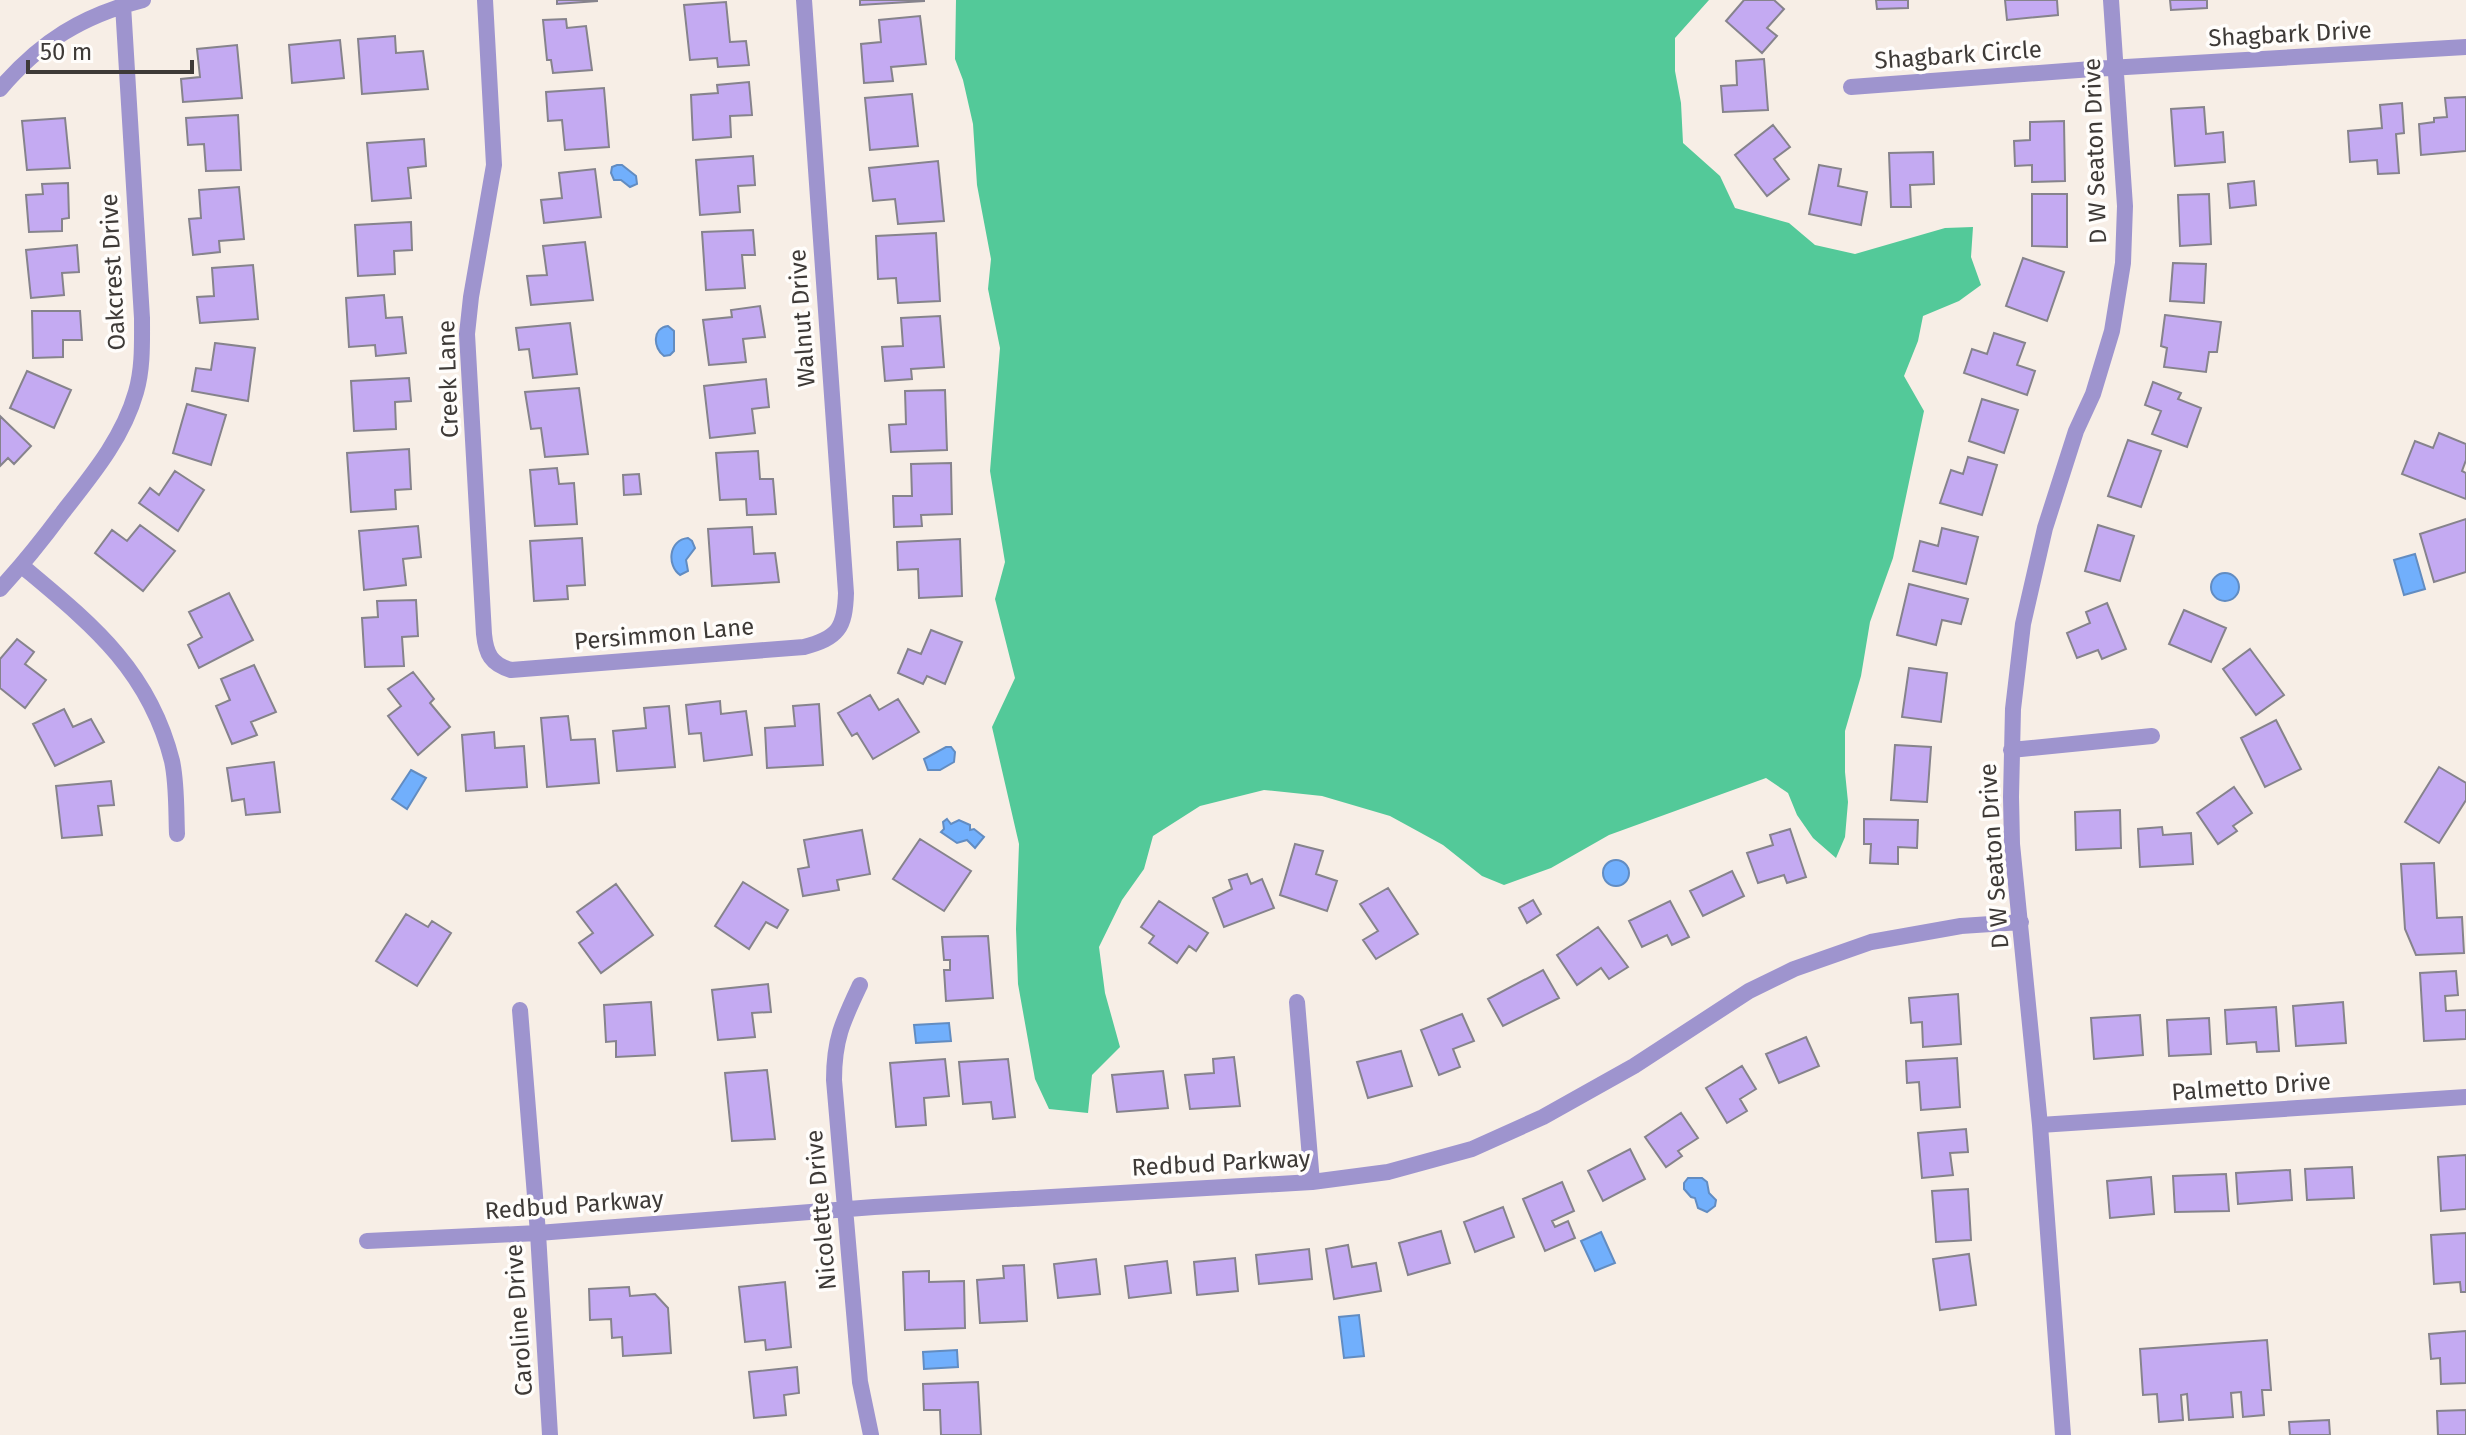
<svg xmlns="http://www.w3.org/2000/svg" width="2466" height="1435" font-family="'Fira Sans',sans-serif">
	<rect width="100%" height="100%" fill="#f7eee6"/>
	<path fill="#53c999" d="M956,0h753l-34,38v33l6,32 2,40 37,33 15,32 54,15 26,22 40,9 90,-26 28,-1 -2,30 10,28 -22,16 -36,15 -5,25 -14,35 20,35 -31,147 -23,64 -9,54 -16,55v41l3,30 -3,35 -9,21 -23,-20 -16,-23 -9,-22 -22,-15 -157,57 -58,33 -47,17 -22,-9 -39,-31 -53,-29 -68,-20 -58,-6 -64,16 -47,30 -9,33 -22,31 -23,47 6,46 15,54 -28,28 -4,38 -39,-4 -14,-30 -17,-95 -2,-55 3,-85 -27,-117 23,-49 -20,-79 10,-37 -15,-91 10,-123 -12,-59 3,-30 -14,-74 -4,-61 -10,-44 -8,-21z"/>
	<path fill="#71affc" stroke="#628cc1" stroke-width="2" d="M617,165h5l14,11 1,8 -7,3 -9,-7h-7l-3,-7 1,-6z
		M668,326l6,5v20l-4,4 -6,1c-11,-8 -12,-28 4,-30z
		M688,538l4,3 3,7 -9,12 2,11 -8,4c-13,-9 -12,-35 8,-37z
		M2415,554l10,35 -21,6 -10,-35z
		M2211 587a14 14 0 1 1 28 0a14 14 0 1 1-28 0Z
		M946,747h5l4,5 -1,10 -14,8h-12l-4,-11z
		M411,770l15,8 -19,31 -15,-10z
		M947,819l4,5 8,-4 11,5v5l4,-1 10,8 -9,11 -8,-8 -10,3 -16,-11 3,-3 -1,-7z
		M1603 873a13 13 0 1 1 26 0a13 13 0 1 1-26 0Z
		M949,1023l2,18 -35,2 -2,-18z
		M1688,1178h14l5,4 2,11 7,7 -1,6 -8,6 -9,-4 -3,-10 -4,-1 -7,-8v-6z
		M1601,1232l14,31 -20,8 -14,-30z
		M1359,1315l5,41 -20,2 -5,-41z
		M957,1350l1,17 -34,2 -1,-17z"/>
	<path fill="#c4aaf2" stroke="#86838c" stroke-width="2" d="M557,0h40v1l-40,3z
		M860,0h64v1l-64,4z
		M1744,0h30l10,9 -17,19 10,8 -15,17 -36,-32z
		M1876,0h32v8l-31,1z
		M2005,0h52l1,15 -51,5z
		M2170,0h37v8l-36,2z
		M726,2l4,40 16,-1 3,24 -31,2 -1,-9 -27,2 -6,-55z
		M920,16l6,48 -35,3 2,14 -29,2 -3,-39 20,-2 -2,-22z
		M566,19l1,9 19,-2 6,44 -39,3 -2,-13h-4l-4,-40z
		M395,36l1,17 27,-2 5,38 -66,5 -4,-55z
		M340,40l4,38 -52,5 -3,-38z
		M237,45l5,53 -59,4 -2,-23 19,-2 -3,-28z
		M1764,59l4,51 -45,2 -2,-26 16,-1 -1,-24z
		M749,82l3,33 -22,1 1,21 -38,3 -2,-45 27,-2 -1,-8z
		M604,88l5,59 -44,3 -3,-30 -14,1 -2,-29z
		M912,94l6,52 -48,4 -5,-52z
		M2466,97v54l-45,4 -2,-31 15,-2v-4l13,-1 -2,-19z
		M2402,103l2,30 -8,1 3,39 -21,1 -1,-14 -27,2 -2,-31 34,-3 -2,-23z
		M2204,107l2,27 17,-2 2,30 -50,4 -4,-57z
		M238,115l3,55 -35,1 -2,-27 -16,1 -2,-27z
		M65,118l5,50 -43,2 -5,-49z
		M2064,121l1,60 -33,1v-17l-17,1 -1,-25 16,-1v-18z
		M1773,125l17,22 -16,12 15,20 -22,17 -32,-41z
		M424,139l2,27 -18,2 3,30 -39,3 -5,-58z
		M1933,152l1,32 -24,1 1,22h-20l-2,-54z
		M753,156l2,29 -17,1 2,26 -40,3 -4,-55z
		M938,161l6,60 -46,3 -3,-25 -22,2 -4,-33z
		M1819,165l22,4 -3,17 29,6 -6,33 -52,-11z
		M595,169l6,48 -57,6 -3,-23 21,-2 -3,-25z
		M2254,181l2,24 -26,3 -2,-24z
		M68,183l1,35 -7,1v12l-33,1 -3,-37 17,-1 -1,-10z
		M239,187l5,52 -25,2 1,11 -27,3 -4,-36 12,-1 -2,-28z
		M2032,194h35v53l-35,-1z
		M2209,194l2,50 -31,2 -2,-51z
		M411,222l1,28 -18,1 1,23 -37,2 -3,-51z
		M753,230l2,25h-13l3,33 -39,2 -4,-58z
		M936,233l4,68 -42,2 -2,-25 -18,1 -2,-43z
		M585,242l8,58 -62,5 -4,-29 20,-1 -4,-29z
		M77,245l2,27 -17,1 2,22 -33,3 -5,-48z
		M2023,258l41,14 -17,49 -41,-15z
		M2173,263l33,1 -2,39 -34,-2z
		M253,265l5,54 -58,4 -3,-26 17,-1 -2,-28z
		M384,295l2,23 16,-1 4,36 -30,3 -1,-11 -26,2 -3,-49z
		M760,306l5,31 -22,2 3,23 -37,3 -6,-45 29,-3 -1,-7z
		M32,311h48l2,29h-19v17l-30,1z
		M2165,315l56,7 -4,30h-8l-3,20 -42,-5 3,-19 -6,-2z
		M940,316l4,51 -33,2 1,10 -27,2 -3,-34 21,-1 -2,-28z
		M570,323l7,51 -44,4 -4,-29 -10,1 -3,-22z
		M1994,333l31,10 -8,22 18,6 -8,24 -63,-22 8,-24 15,5z
		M215,343l40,5 -7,53 -56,-10 4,-23 15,2z
		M27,371l44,19 -17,38 -44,-20z
		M409,378l2,23 -16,1 1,27 -42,2 -3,-50z
		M766,379l3,28 -17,2 3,24 -45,5 -6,-52z
		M2153,382l28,11 -3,6 23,9 -14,39 -35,-13 9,-23 -16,-6z
		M579,388l9,66 -43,3 -4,-29 -10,1 -6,-37z
		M945,390l2,60 -56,2 -2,-27 17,-1 -1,-33z
		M1982,399l36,11 -14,43 -35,-12z
		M187,404l39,11 -15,50 -38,-12z
		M0,416l31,30 -17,18 -6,-6 -8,8z
		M2439,433l27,11v16l-4,11 4,2v26l-64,-25 13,-33 18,7z
		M2128,440l33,11 -20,56 -33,-11z
		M409,449l2,40 -16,1 1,19 -45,3 -4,-59z
		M758,451l2,28h13l3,35 -29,1 -1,-16 -26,1 -4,-47z
		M1968,457l29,8 -15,50 -42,-12 11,-33 12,4z
		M951,463l1,51 -31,1 1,11 -28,1 -1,-31h19l-1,-32z
		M557,468l2,16 15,-1 3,41 -42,2 -5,-56z
		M175,471l29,19 -26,41 -39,-28 11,-15 9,7z
		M639,474l2,20 -17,1 -1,-20z
		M2466,519v53l-32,10 -14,-48z
		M140,525l35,26 -32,40 -48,-38 17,-23 15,11z
		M2098,525l36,11 -14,45 -35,-10z
		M418,526l3,31 -18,2 3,26 -42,5 -5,-59z
		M752,527l2,27 21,-1 4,29 -67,4 -4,-57z
		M1942,528l36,9 -12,47 -53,-13 7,-30 18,5z
		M582,538l3,47 -18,1 1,13 -34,2 -4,-60z
		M960,539l2,57 -43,2 -1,-29 -20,1 -1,-28z
		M1909,584l59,15 -7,25 -19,-4 -6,25 -39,-10z
		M229,593l24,47 -54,28 -11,-23 14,-8 -13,-25z
		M416,600l2,36 -16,1 2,29 -39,1 -3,-49 16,-1 -1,-16z
		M2107,603l19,46 -24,10 -4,-9 -21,8 -10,-25 23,-10 -4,-11z
		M2184,610l42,18 -15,34 -42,-18z
		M931,630l31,12 -17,42 -18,-8 -4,8 -25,-11 10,-24 13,5z
		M17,639l17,13 -9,12 21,16 -21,28 -25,-20v-29z
		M2250,649l34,46 -28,20 -33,-46z
		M254,665l22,47 -25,10 6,13 -25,9 -16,-38 14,-6 -9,-21z
		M1909,668l38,5 -6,49 -39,-5z
		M413,672l21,27 -4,4 20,24 -32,28 -30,-39 13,-10 -13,-17z
		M870,695l9,15 19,-11 21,33 -46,27 -16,-26 -5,3 -14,-23z
		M720,701l1,13 25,-3 6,44 -48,6 -3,-28 -12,1 -3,-29z
		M819,704l4,61 -56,3 -2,-40 30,-2 -2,-20z
		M669,706l6,61 -58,4 -4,-40 33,-3 -2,-20z
		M64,709l9,18 18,-8 13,23 -49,24 -22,-42z
		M568,716l3,24 24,-1 4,44 -52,4 -6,-69z
		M2276,720l25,49 -36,18 -24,-49z
		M494,732l1,16 29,-2 3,41 -61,4 -4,-56z
		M1895,745l36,2 -4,55 -36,-2z
		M274,762l6,50 -34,3 -2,-16 -12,2 -5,-33z
		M2439,767l27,16v17l-27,43 -34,-21z
		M111,781l3,24 -16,1 4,29 -40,3 -6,-52z
		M2234,787l18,26 -19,13 4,5 -19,13 -21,-31z
		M2120,810l1,38 -45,2 -1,-38z
		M1864,819l54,1 -1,28 -19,-1v17l-28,-1 1,-19h-7z
		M2162,827l1,8 28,-2 2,31 -53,3 -2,-38z
		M1790,829l16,48 -19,6 -3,-8 -26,8 -11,-30 26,-8 -3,-10z
		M862,830l8,44 -33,6 2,10 -36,6 -5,-27 11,-2 -5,-27z
		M920,839l51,32 -27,40 -51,-32z
		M1295,844l28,7 -7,23 21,7 -10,30 -47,-16z
		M2434,863l3,55 25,-1 2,36 -48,2 -11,-26 -4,-65z
		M1732,871l12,25 -41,20 -13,-25z
		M1247,874l4,10 11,-5 12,29 -50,19 -11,-29 19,-9 -3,-9z
		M743,882l45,28 -11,18 -11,-6 -17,27 -34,-23z
		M616,884l37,51 -52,38 -22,-30 14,-10 -16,-21z
		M1388,888l30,46 -42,25 -13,-19 15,-9 -18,-27z
		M1533,900l8,14 -14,9 -8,-15z
		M1159,901l49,32 -12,18 -7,-5 -12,17 -28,-20 5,-7 -13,-9z
		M1670,901l19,36 -17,8 -5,-10 -25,12 -13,-26z
		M406,914l22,13 4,-6 19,12 -34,53 -41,-25z
		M1598,927l30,40 -19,12 -8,-11 -24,17 -20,-30z
		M988,936l5,62 -47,3 -2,-31h6v-10h-6l-2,-23z
		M1543,970l16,28 -56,28 -15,-27z
		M2456,971l2,24 -13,1 1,15 20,-1v29l-42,2 -4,-68z
		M768,984l3,28 -19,1 3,24 -37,3 -6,-50z
		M1958,994l3,50 -38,3 -1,-25 -11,1 -2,-25z
		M651,1002l4,53 -39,2v-16l-10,1 -2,-37z
		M2343,1002l3,41 -50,3 -3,-40z
		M2276,1007l3,44 -22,1 -1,-10 -29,2 -2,-34z
		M1462,1014l12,27 -21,8 7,18 -21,8 -18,-45z
		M2140,1015l3,40 -49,4 -3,-41z
		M2209,1018l2,36 -42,2 -2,-36z
		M1806,1037l13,29 -40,17 -13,-29z
		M1401,1051l11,35 -44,12 -11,-36z
		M1234,1057l6,49 -50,3 -5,-34 29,-2 -1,-14z
		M1957,1058l3,49 -39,3 -2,-28 -12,1 -1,-22z
		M945,1059l4,37 -25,2 2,27 -30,2 -6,-64z
		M1008,1059l7,58 -22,2 -2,-17 -28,2 -4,-42z
		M1742,1066l14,23 -16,10 7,12 -20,12 -21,-35z
		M767,1070l8,69 -43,2 -7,-68z
		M1163,1071l5,37 -51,4 -5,-37z
		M1681,1113l17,25 -20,13 4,5 -16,11 -21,-30z
		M1966,1129l2,23 -18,1 3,22 -31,3 -4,-45z
		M1630,1149l15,30 -42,22 -15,-30z
		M2466,1155v54l-25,2 -3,-54z
		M2352,1167l2,31 -47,2 -2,-31z
		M2290,1170l2,30 -54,4 -2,-31z
		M2226,1174l3,37 -54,1 -2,-36z
		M2151,1177l3,37 -44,4 -3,-37z
		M1562,1182l12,29 -22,10 3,6 13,-6 7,17 -30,13 -22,-52z
		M1968,1189l3,51 -35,2 -4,-51z
		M1503,1207l11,30 -39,15 -11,-30z
		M1441,1231l9,32 -42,12 -9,-32z
		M2466,1233v59h-5l-1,-10 -26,2 -3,-49z
		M1348,1245l4,22 24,-4 5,28 -47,8 -8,-50z
		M1309,1249l3,30 -53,5 -3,-29z
		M1969,1254l7,51 -36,5 -7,-51z
		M1235,1258l3,33 -41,4 -3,-33z
		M1096,1259l4,35 -42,4 -4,-34z
		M1167,1261l4,32 -42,5 -4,-32z
		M1024,1265l3,56 -47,2 -3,-43 27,-2 -1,-12z
		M929,1271v11l35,-1 1,47 -60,2 -2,-58z
		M785,1282l6,65 -25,3 -1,-10 -20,2 -6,-55z
		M629,1287l1,9 25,-2 13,14 3,45 -48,3 -1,-19 -10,1 -1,-19 -21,1 -1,-31z
		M2466,1331v52l-25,1 -1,-26 -9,1 -2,-25z
		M2267,1340l4,50h-9l2,25 -21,2 -2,-25 -10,1 2,24 -44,3 -2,-26 -6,1 2,25 -24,2 -2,-28 -14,1 -3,-46z
		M797,1367l2,26 -15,2 2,20 -32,3 -5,-46z
		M978,1382l3,53h-40l-1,-25h-16l-1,-26z
		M2466,1410v25h-28l-1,-24z
		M2329,1420l1,15h-40l-1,-13z"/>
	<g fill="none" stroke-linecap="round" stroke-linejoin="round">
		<path stroke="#9e94ce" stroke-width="16" d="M485,0l9,165 -23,132 -4,37 17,300c2,20 7,30 27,36l293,-23c34,-9 41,-19 42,-54l-42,-593
			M1851,87l241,-18 374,-22
			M0,89c41,-48 82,-73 143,-89
			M22,566c68,57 127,103 150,195 5,23 4,49 5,73
			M0,589c23,-25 43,-50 63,-77 29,-37 60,-74 73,-120 7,-24 6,-50 6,-74l-19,-313
			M2011,750l141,-14
			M860,985c-17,36 -26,54 -26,95l26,302 11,53
			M1297,1002l15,180
			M520,1010l18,223 12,202
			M2040,1125l426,-28
			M367,1241l171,-8 336,-26 438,-25 76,-10 84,-23 71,-32 91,-51 115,-75 45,-22 77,-27 90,-16 60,-4
			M2063,1435l-23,-310 -28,-281 -1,-47 2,-88 10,-85 22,-96 31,-97 17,-37 19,-63 11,-68 2,-57 -14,-206"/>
	</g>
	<g text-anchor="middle" stroke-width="7" stroke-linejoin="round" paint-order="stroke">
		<g font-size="24" fill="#3e3a37" stroke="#fffdfb">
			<text transform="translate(2290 34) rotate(-3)" y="8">Shagbark Drive</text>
			<text transform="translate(1958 55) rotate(-4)" y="8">Shagbark Circle</text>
			<text transform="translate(2095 151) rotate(-92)" y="8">D W Seaton Drive</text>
			<text transform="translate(113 272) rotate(-93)" y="8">Oakcrest Drive</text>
			<text transform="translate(802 318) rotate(-94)" y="8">Walnut Drive</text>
			<text transform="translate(448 379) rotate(-92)" y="8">Creek Lane</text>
			<text transform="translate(664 634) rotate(-5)" y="8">Persimmon Lane</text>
			<text transform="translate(1994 856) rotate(-94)" y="8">D W Seaton Drive</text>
			<text transform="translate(2251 1087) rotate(-4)" y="8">Palmetto Drive</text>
			<text transform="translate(1221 1163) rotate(-3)" y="8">Redbud Parkway</text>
			<text transform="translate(574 1205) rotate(-4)" y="8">Redbud Parkway</text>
			<text transform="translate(821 1210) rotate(-95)" y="8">Nicolette Drive</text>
			<text transform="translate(519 1320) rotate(-94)" y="8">Caroline Drive</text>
		</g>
	</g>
	<path d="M28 60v12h164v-12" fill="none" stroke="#3e3a37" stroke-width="4"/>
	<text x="40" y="60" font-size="24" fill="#3e3a37" stroke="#fffdfb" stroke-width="6" paint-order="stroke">50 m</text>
</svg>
